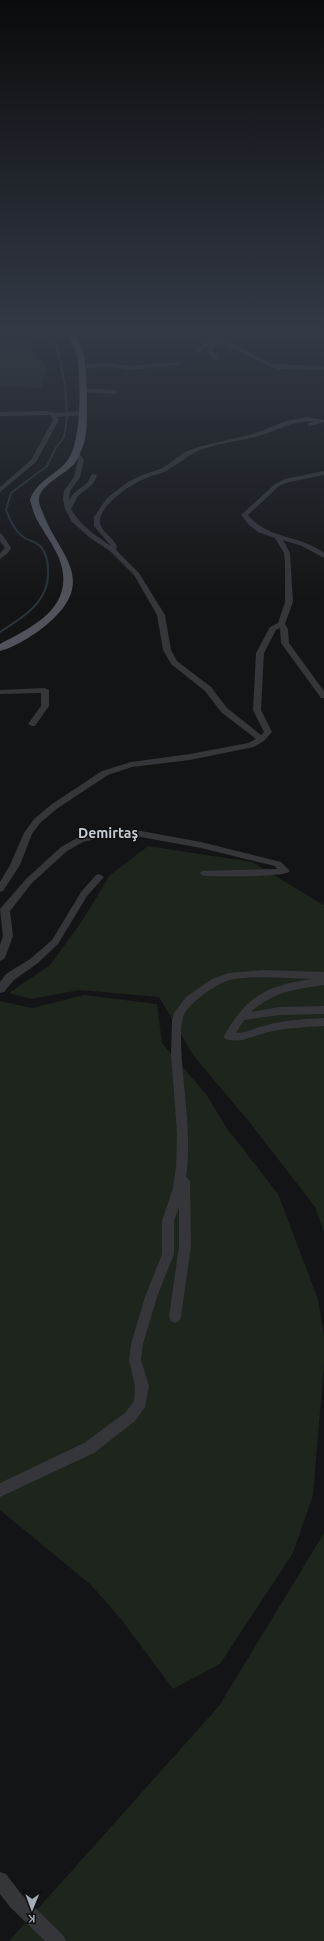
<svg xmlns="http://www.w3.org/2000/svg" width="324" height="1941" font-family="Ubuntu,sans-serif">
	<rect width="100%" height="100%" fill="#131415"/>
	<path fill="#1d251d" d="M0,335h22l25,33 -6,20 -41,-2z
		M148,846l104,16 72,43v327l-9,-25 -64,-83 -58,-69 -34,-58 -79,-7 -49,9 -22,-6 41,-28 32,-44 28,-46z
		M84,995l73,9 5,39 44,51 20,33 52,67 40,105 6,37v28l-11,131 -20,58 -73,111 -47,25 -52,-70 -30,-34 -91,-75v-509l32,7z
		M324,1533v408h-315l210,-235z"/>
	<g fill="none" stroke-linecap="round" stroke-linejoin="round">
		<path stroke="#29343a" stroke-width="2" d="M0,632c24,-15 50,-31 48,-62 0,-8 -2,-17 -7,-23 -4,-5 -11,-6 -16,-9 -10,-6 -15,-18 -19,-28l5,-17 36,-27 8,-17 9,-12 3,-19 -2,-34 -7,-31 -5,-14 -7,-11"/>
		<path fill="#34363a" fill-rule="evenodd" d="M195,328h7l70,36 52,2v4l-46,-1 -10,-3 -48,-25 -7,8v3l6,6 -5,1 -7,-7v-3l6,-6 -13,9 -5,-1 16,-12h5z
			M222,328h12l-3,2z
			M177,362l3,2 -1,1 -49,5 -20,-3 -29,2 -3,-2 3,-2 29,-2 20,3z
			M83,389l32,1 3,2 -3,2 -34,-2v-2z
			M46,411l12,2 23,-2 3,2 -3,2 -24,2 2,3 -23,42 -36,30v-5l31,-27 22,-40 -3,-5h-4l-46,1v-4z
			M306,417l18,3v2l-14,4 -2,-1v-2l6,-2c-21,-1 -38,10 -58,16 -18,4 -36,6 -53,12 -14,5 -24,15 -37,22 -7,4 -15,4 -22,8 -14,6 -41,24 -44,40 -2,11 13,18 17,27l-1,4 23,23 26,42 6,35 6,11 34,26 16,21 34,27 3,-3 -11,-22 3,-57 14,-26 8,-4 7,-21v-40l-1,-9 -9,-15 -17,-6 -9,-7 -8,-10 34,-31 10,-5 39,-8v4l-35,7 -10,4 -31,29c19,24 52,20 76,38v5l-22,-12 -19,-6 7,13 3,49 -8,22 3,5 1,14 35,48v7h-3l-40,-55 -1,-15 -4,2 -12,23 -3,57 11,22 -8,9 -10,6 -64,13 -58,7 -24,8 -50,33 -18,15 -8,11 -12,31 -17,26 -3,1v-10l10,-17 14,-32 10,-14 18,-15 50,-33 29,-9 59,-8 58,-11 8,-4 -35,-27 -16,-21 -34,-27 -8,-14 -6,-35 -23,-40 -24,-24 -21,-14 -17,-15 -7,-13 -2,-10 1,-8 10,-14 4,-17 -5,-7 5,-1 6,8 -4,17 -10,14 -1,9 4,-6 15,-12 4,-8 5,1 -4,9 -15,12 -7,13c10,17 24,26 40,37l-17,-20v-9l13,-19 21,-16 12,-6 23,-8 22,-16 13,-5 55,-13 34,-13z
			M0,533l2,1 9,14 -3,5 -8,6v-6l5,-5 -5,-7z
			M45,688l4,2v16l-14,20h-3l-4,-2 13,-18v-13l-41,1v-4z
			M111,829h19l71,13 80,20 9,9c-6,7 -72,5 -85,5l-3,-1 -2,-2 2,-2 75,-2 -2,-3 -74,-18 -71,-13h-19l-28,7 -16,9 -35,32 -22,28 3,25 -8,22 -5,3v-16l3,-9 -3,-27 26,-30 35,-32 16,-9z
			M99,874l5,3 -17,19 -29,48 -20,19 -24,17 -10,12 -4,1v-11l6,-8 24,-15 22,-19 29,-48 15,-17z
			M264,970l60,2v13c-29,4 -51,7 -73,27l29,-5 44,-1v8l-44,1 -36,5 -8,13c11,0 20,-6 31,-8 18,-5 38,-6 57,-7v8c-19,1 -38,2 -56,6 -16,4 -26,12 -43,7l-1,-3c23,-41 42,-50 88,-57 -26,-1 -55,-4 -82,1 -13,3 -43,24 -47,37 -4,13 -1,42 0,57 3,34 8,69 3,103l4,4 1,65 -10,71 -2,4 -4,2 -4,-2 -2,-4 10,-71v-39l-5,14v33l-17,43 -14,47 -2,16 8,26 -4,21 -10,14 -41,32 -94,44v-14l84,-40 41,-30 9,-12 1,-15 -6,-26 2,-16 14,-47 17,-43v-33l11,-33 3,-21 1,-34 -6,-79 1,-34 2,-7 12,-16 26,-18 17,-6z
			M0,1872l6,2 16,21 41,40 3,6h-21l-35,-34 -10,-13z"/>
		<path fill="#50535a" fill-rule="evenodd" d="M65,328h6c4,9 11,19 13,28 3,17 5,71 0,87 -2,6 -6,15 -9,20 -9,11 -34,21 -36,35 -1,5 2,10 4,15 14,39 53,64 11,105 -12,12 -37,29 -54,33v-7c35,-18 77,-38 59,-86 -6,-14 -16,-27 -23,-40 -3,-6 -4,-12 -6,-18 6,-19 25,-24 37,-39 15,-18 14,-82 10,-105 -2,-9 -9,-19 -12,-28z"/>
	</g>
	<linearGradient id="sky" x2="0" y2="1"><stop stop-color="#0a0b0c"/><stop offset="0.55" stop-color="#333a46"/><stop offset="1" stop-color="#333a46" stop-opacity="0"/></linearGradient>
	<rect width="324" height="600" fill="url(#sky)"/>
	<g text-anchor="middle" stroke-width="3" stroke-linejoin="round" paint-order="stroke">
		<g font-size="14" font-weight="bold" fill="#c5cbd2" stroke="#0e0f10">
			<text x="108" y="838">Demirtaş</text>
		</g>
	</g>
	<g transform="translate(32 1909) rotate(181)" stroke="#0e0f10" stroke-width="3" paint-order="stroke">
	<path d="M0-3L7 15L0 10L-7 15Z" fill="#a4acb7"/>
	<text y="-6" font-size="11" font-weight="bold" text-anchor="middle" fill="#a4acb7">K</text>
	</g>
</svg>
